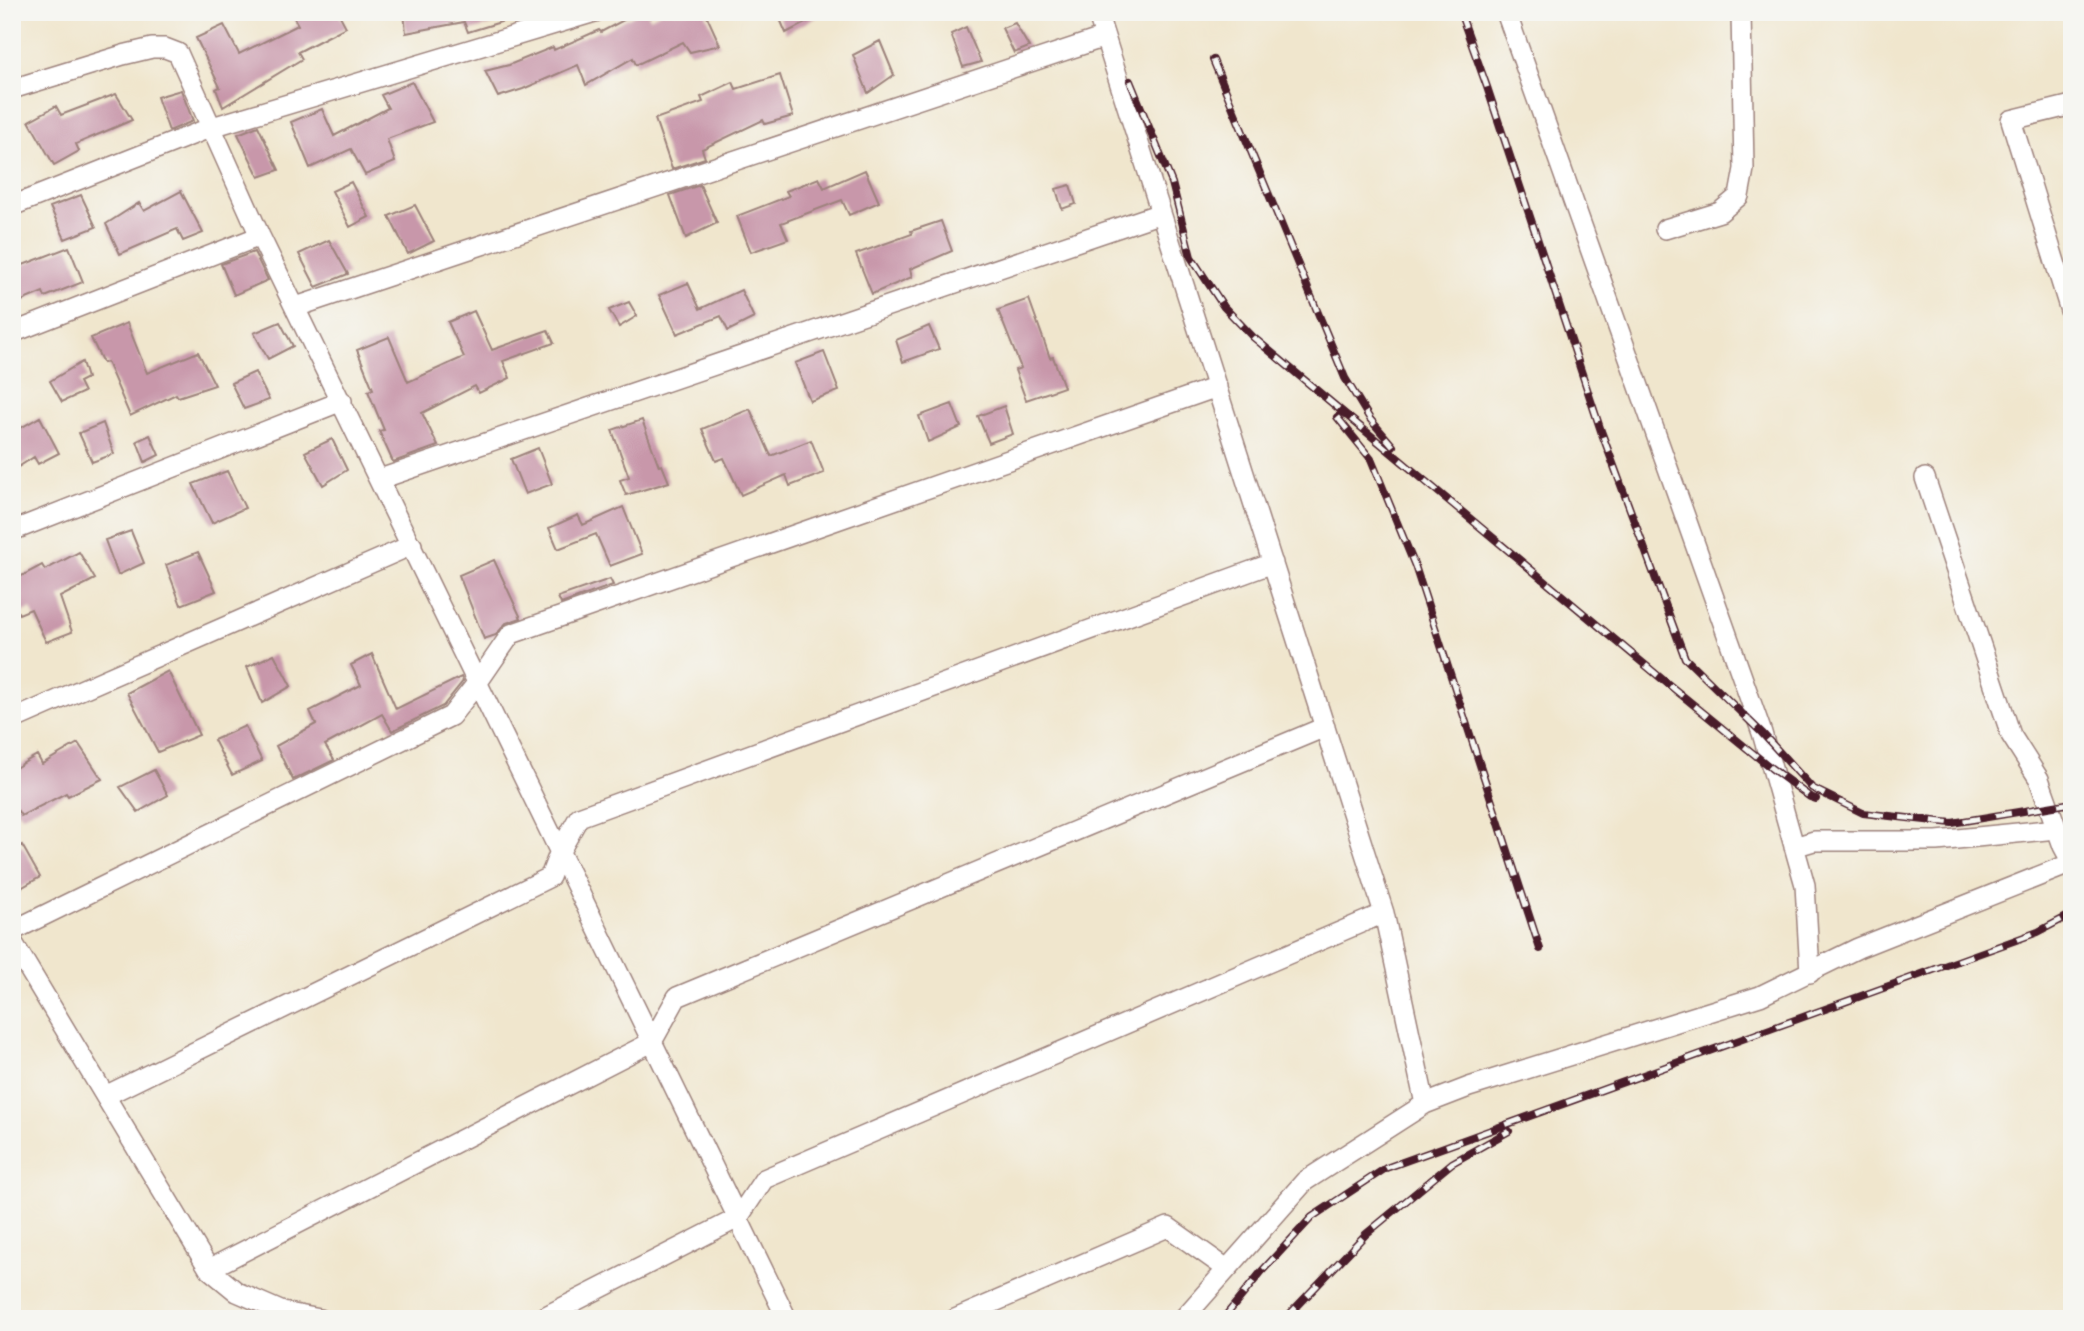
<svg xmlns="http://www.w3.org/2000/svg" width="2084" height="1331" font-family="'Balsamiq Sans',sans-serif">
	<rect width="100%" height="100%" fill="#f6f6f2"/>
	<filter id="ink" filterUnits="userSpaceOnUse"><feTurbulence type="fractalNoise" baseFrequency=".0143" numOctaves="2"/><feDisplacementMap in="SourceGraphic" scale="14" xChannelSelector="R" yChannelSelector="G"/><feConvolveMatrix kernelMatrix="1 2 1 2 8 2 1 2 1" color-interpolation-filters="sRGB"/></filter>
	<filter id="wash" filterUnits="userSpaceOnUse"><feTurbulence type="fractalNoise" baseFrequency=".00686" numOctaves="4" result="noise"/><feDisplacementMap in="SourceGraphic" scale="28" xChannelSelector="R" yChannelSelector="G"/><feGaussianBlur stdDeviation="1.57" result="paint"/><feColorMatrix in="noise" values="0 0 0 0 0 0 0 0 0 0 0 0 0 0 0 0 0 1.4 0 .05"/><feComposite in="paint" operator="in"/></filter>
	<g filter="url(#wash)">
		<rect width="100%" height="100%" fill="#f0e6cd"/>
		<g id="blocks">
			<path fill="#c897aa" d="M291,12h47l8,15 -48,25 4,7 -79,48 -7,-18 4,-2 -24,-49 28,-13 15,29 59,-29z
				M404,12h115l1,4 -52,16 -4,-10 -58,11z
				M639,12h8l3,6 11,-6h44l15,33 -30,7 -7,-10 -47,23 -3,-7 -47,27 -8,-20 -55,24 -25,8 -13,-26 24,-6 44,-18 1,3 45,-20 2,2z
				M777,12h49l-40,21z
				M1015,23l14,24 -15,6 -12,-25z
				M966,27l15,35 -18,5 -12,-33z
				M880,41l14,34 -26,18 -15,-38z
				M780,75l13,41 -28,8 -2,-4 -61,29 3,9 -33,11 -17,-50 48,-17 -2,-5 32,-15 3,7z
				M412,82l21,40 -46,17 8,23 -30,13 -14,-26 -41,19 -19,-46 31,-13 12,27 54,-28 -7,-13z
				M181,90l12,31 -24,10 -12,-34z
				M116,94l16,26 -56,24 3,7 -25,14 -25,-44 27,-15 5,9z
				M258,126l21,44 -20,7 -21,-43z
				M865,170l14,32 -30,13 -7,-15 -61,23 7,16 -37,13 -14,-36 52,-20 -3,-5 33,-13 5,10z
				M351,182l18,35 -19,10 -18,-36z
				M700,185l17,38 -31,15 -16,-43z
				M1070,185l6,19 -14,5 -6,-20z
				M181,191l22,42 -20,8 -6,-12 -57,25 -14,-30 33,-21 5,8z
				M81,195l15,32 -31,12 -15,-32z
				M415,205l19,36 -26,13 -19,-38z
				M941,221l11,30 -42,18 2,8 -40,17 -16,-40 56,-20 -1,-3z
				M329,240l19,34 -32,13 -17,-33z
				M12,243l11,22 46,-18 14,35 -38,15 -2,-5 -31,13z
				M254,252l14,28 -34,15 -13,-31z
				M688,283l12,26 41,-19 13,28 -26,13 -7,-15 -44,18 -18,-39z
				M1029,299l21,59 3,-1 11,30 -38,13 -11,-30 6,-2 -23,-58z
				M629,302l8,14 -18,11 -10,-17z
				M474,311l18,39 56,-20 6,13 -51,18 7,17 -31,15 -4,-7 -53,27 16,33 -45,16 -14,-31 5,-1 -16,-39 5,-2 -16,-39 32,-13 19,45 56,-25 -16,-35z
				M280,322l13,24 -25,13 -14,-26z
				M127,323l20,50 51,-21 17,33 -37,12 -2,-3 -46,22 -23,-54 -4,1 -12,-25z
				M929,326l10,23 -36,13 -7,-22z
				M824,352l15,39 -29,10 -15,-38z
				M82,362l5,16 -8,4 5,10 -22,10 -12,-21z
				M255,372l14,28 -25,9 -13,-26z
				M952,404l9,23 -33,15 -9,-26z
				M1004,406l9,28 -24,9 -11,-27z
				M750,409l21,47 40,-16 13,33 -34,13 -4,-11 -45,20 -17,-37 -8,3 -14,-32z
				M40,417l19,36 -21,11 -4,-7 -22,14v-38z
				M642,420l17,46 3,-1 7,17 -43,13 -6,-15 9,-3 -17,-47z
				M103,423l11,31 -22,8 -13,-29z
				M150,435l9,20 -14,7 -8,-21z
				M332,439l15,31 -24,15 -18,-33z
				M538,448l14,36 -27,10 -14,-35z
				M227,471l18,37 -33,15 -19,-39z
				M623,507l19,47 -32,12 -14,-32 -38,15 -9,-21 29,-13 5,10z
				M131,531l13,32 -26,12 -13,-35z
				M79,552l16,27 -35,18 12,35 -26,10 -15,-33 -12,5 -7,-13v-20l30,-16 3,5z
				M198,552l18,39 -35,14 -15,-40z
				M494,560l27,58 -15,5 -10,12 -12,4 -25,-64z
				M610,579l3,6 -52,19 -3,-7z
				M274,654l17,32 -29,17 -15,-36z
				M372,654l24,55 65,-32 2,4 -20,25 -51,25 -10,-17 -57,31 9,15 -41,20 -17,-34 40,-22 -6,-13 51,-26 -10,-20z
				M168,671l31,64 -41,17 -31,-59z
				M245,726l17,35 -30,14 -18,-35z
				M78,743l24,36 -34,17 -2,-3 -45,23 -3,-5 -6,4v-45l25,-15 5,9z
				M154,770l14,25 -30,17 -18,-25z
				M22,845l18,32 -28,16v-42z"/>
		</g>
	</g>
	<g filter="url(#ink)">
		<use href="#blocks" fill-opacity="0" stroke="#9d827c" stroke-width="2"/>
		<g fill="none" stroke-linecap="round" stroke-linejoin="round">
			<defs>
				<path id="minor" d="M1097,12l287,901 41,191
					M1506,12l256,721 43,152 5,88
					M12,89l111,-34 29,-7h13l13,5 82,183 527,1083
					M2072,105l-61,15 61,197
					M12,206l200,-79 383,-115
					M1665,229l55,-17 19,-16 5,-27 -3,-157
					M296,307l809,-270
					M12,333l248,-97
					M1925,478l86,257 28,44 24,67 9,17
					M380,479l781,-266
					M12,531l330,-130
					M12,720l400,-175
					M1794,847l20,-6h123l120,-12
					M12,931l439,-215 27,-34 33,-48 706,-247
					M12,941l197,328 28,23 46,20 37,7
					M105,1096l445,-219 10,-26 19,-34 694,-254
					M209,1269l443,-227 25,-45 648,-270
					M540,1319l198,-101 26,-39 620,-266
					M955,1319l213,-92 59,42
					M1183,1319l122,-138 120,-77 44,-17 291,-91 98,-48 214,-85"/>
			</defs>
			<use href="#minor" stroke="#9d827c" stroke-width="22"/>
			<use href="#minor" stroke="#fff" stroke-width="19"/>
			<defs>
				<path id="rail" d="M1460,12l27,75 114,344 84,227 77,75 50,55 51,25 89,10 120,-20
					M1213,60l132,318 25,41 23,27
					M1130,81l42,102 19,74 33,50 29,30 409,342 109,89 39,29 6,2
					M1337,417l34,42 44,107 125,383
					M1223,1319l39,-48 50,-54 74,-49 652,-236 34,-18
					M1285,1319l81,-85 86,-71 57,-32"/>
			</defs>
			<use href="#rail" stroke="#4a1f2b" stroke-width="8"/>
			<use href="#rail" stroke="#f6f6f2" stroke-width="5" stroke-dasharray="16" stroke-linecap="butt"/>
		</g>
	</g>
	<rect width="2084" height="1331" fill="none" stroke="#f6f6f2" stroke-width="42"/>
</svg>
